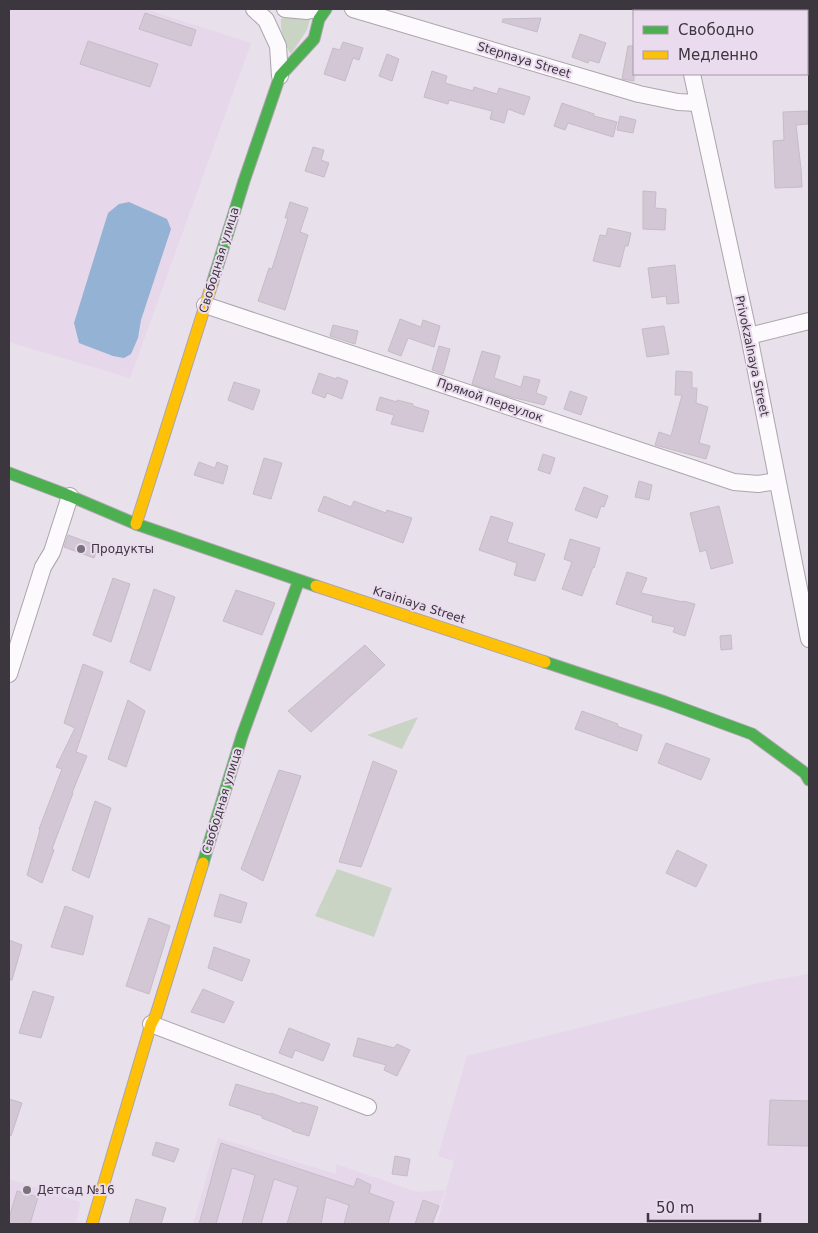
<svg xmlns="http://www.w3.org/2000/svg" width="818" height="1233" font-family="'DejaVu Sans',sans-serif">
	<rect width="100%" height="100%" fill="#e8e0ea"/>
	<path fill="#e6d7ea" d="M9,9h136l106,34 -121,335 -121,-36z
		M809,974v250h-372l17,-63 -16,-5 29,-100 296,-74z
		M218,1138l118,36v-10l81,28 28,-2 -11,34h-241z
		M9,1179l71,23 -4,22h-67z"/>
	<path fill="#cad4c5" d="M291,15l19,4 -3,11 -16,24c-7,-10 -11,-23 -10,-35z
		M418,717l-16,32 -35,-14z
		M337,869l55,19 -18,49 -59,-21z"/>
	<path fill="#94b2d4" d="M129,202l38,17 4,10 -30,91 -3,18 -7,16 -7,4 -11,-2 -34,-13 -5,-20 34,-110 11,-9z"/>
	<path fill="#d3c7d5" stroke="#c3bdc5" d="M145,13l51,17 -5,16 -52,-17z
		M541,18l-4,14 -35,-10 1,-3z
		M580,34l26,9 -7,20 -10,-3 -1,3 -16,-6z
		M88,41l70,23 -8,23 -70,-23z
		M343,42l20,6 -4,12 -6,-2 -8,23 -21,-7 9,-26 7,2z
		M628,46h6v35l-12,-2z
		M387,54l12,5 -7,22 -13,-5z
		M432,71l15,5 -2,7 28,8 1,-4 23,7 2,-6 31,9 -6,18 -16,-6 -4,14 -14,-4 2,-8 -43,-11 -1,4 -24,-7z
		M562,103l32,11v2l23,6 -4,15 -45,-14 -3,7 -11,-4z
		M808,111v13l-12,1 5,44 1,18 -27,1 -2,-47 11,-1 -1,-28z
		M620,116l16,4 -3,13 -16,-3z
		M313,147l11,3 -3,10 8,3 -5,14 -19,-6z
		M643,191l13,1 -1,16 11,1 -1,21 -22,-1z
		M290,202l18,6 -8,24 8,3 -23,75 -27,-9 11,-33 3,1 16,-51h-3z
		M608,228l23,5 -3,13h-3l-5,21 -27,-6 7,-26 6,1z
		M675,265l4,38 -12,1 -1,-8 -14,2 -4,-30z
		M400,319l21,8 2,-7 17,6 -6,21 -26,-9 -7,18 -13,-5z
		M333,325l25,6 -3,13 -25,-8z
		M664,326l5,28 -22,3 -5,-28z
		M439,346l11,3 -7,25 -11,-4z
		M482,351l18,5 -6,22 27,9 3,-11 16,4 -4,13 11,4 -3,8 -33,-8 -39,-13z
		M676,371l16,1v16h5l-1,15 12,4 -9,36 11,3 -4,13 -51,-14 4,-13 12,4 11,-41h-7z
		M319,373l17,6 1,-2 11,4 -6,18 -15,-6 -2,5 -13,-5z
		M234,382l26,8 -7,20 -25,-10z
		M570,391l17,6 -6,18 -17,-6z
		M380,397l17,5v-2l16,4v2l16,5 -6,21 -32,-8 3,-9 -18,-5z
		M543,454l12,4 -5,16 -12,-4z
		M264,458l18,5 -11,36 -18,-5z
		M199,462l16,6 2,-6 11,4 -5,18 -29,-9z
		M639,481l13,4 -3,15 -14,-3z
		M584,487l24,9 -4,11 -3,-1 -4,12 -22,-8z
		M324,496l27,11 3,-6 32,12 1,-3 25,8 -9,25 -85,-32z
		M719,506l14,57 -22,6 -5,-19 -6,2 -10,-39z
		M491,516l22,7 -6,19 38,12 -10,27 -21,-6 3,-12 -38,-13z
		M68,535l30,11 -4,12 -30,-11z
		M570,539l30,9 -6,20 -1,-1 -11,29 -20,-7 10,-27 -8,-3z
		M627,572l20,6 -6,15 42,9v-1l12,3 -10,32 -12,-4 2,-5 -23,-5 1,-6 -37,-12z
		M113,578l17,6 -19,58 -18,-7z
		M154,589l21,8 -25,74 -20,-9z
		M236,590l39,13 -13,32 -39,-14z
		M731,635l1,14 -11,1 -1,-14z
		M365,645l20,20 -74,67 -23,-21z
		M83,664l20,8 -27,80 11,4 -15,37h1l-21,56 2,1 -12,33 -15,-8 13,-45 -1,-1 23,-60 -6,-2 19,-39 -11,-5z
		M128,700l17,11 -19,56 -18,-8z
		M582,711l36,13 -1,2 25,9 -5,16 -62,-22z
		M666,743l44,16 -9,21 -43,-17z
		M373,761l24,10 -36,96 -22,-5z
		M279,770l22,6 -38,105 -22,-12z
		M95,801l16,7 -22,70 -17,-8z
		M677,850l30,15 -11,22 -30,-14z
		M220,894l27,9 -6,20 -27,-7z
		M65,906l28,10 -10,39 -32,-8z
		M149,918l21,8 -21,68 -23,-8z
		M9,940l13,5 -10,35h-3z
		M214,947l36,13 -8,21 -34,-13z
		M203,989l31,13 -10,21 -33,-11z
		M33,991l21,6 -13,41 -22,-5z
		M289,1028l41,16 -7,17 -28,-11 -3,8 -13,-5z
		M358,1038l36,10 3,-4 13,6 -13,26 -13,-6 2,-5 -33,-9z
		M236,1084l34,10 1,-1 30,11v-2l17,5 -9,29 -17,-5 1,-1 -31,-12v-2l-33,-11z
		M9,1099l13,4 -11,33 -2,-1z
		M770,1100l39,1v45l-41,-1z
		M156,1142l23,7 -5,13 -22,-7z
		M221,1143l133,44 3,-9 14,7 -2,8 25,9 -6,22h-44l5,-19 -23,-8 -5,27h-34l11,-37 -24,-8 -13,45h-19l13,-49 -23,-7 -16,56h-17z
		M395,1156l15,3 -3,17 -15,-2z
		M17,1191l21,6 -8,27h-21v-6z
		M136,1199l30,9 -5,16h-32z
		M423,1200l16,6 -7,18h-17z"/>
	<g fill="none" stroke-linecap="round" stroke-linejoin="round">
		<defs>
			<path id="street" d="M254,9l12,11 12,26 2,30
				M285,9l22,2 10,-2
				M353,9l286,85 39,8 19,1
				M679,9l1,2
				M692,74l57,262 60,303
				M205,305l529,177 24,2 19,-3
				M749,336l60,-15
				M9,674l34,-107 9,-15 18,-56
				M151,1024l217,83"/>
			<path id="fast" d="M212,284l32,-103 36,-105 34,-37 5,-20 7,-10
				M9,473l61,23 66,28 180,62
				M545,662l120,40 87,32 53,39 4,7
				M203,863l39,-127 57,-156"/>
			<path id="slow" d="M136,524l76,-240
				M316,586l229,76
				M92,1224l59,-200 5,-9 47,-152"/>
		</defs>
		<use href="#street" stroke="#aca5ad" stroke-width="18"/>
		<use href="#fast" stroke="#aca5ad" stroke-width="13"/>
		<use href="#slow" stroke="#aca5ad" stroke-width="13"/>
		<use href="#street" stroke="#fcfafc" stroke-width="16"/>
		<use href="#fast" stroke="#4caf50" stroke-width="11"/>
		<use href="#slow" stroke="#ffc107" stroke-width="11"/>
	</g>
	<g fill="#78727a" stroke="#ebdbef" stroke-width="2">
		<circle cx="81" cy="549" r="5"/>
		<circle cx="27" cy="1190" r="5"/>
	</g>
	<g text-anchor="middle" stroke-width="4" stroke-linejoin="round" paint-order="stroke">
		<g font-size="12" fill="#3c363e" stroke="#ebdbef">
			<text transform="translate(524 60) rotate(17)" y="4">Stepnaya Street</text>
			<text transform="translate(219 260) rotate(-73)" y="4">Свободная улица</text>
			<text transform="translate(752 356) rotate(78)" y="4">Privokzalnaya Street</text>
			<text transform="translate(490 400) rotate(19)" y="4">Прямой переулок</text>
			<text transform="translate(419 605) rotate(18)" y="4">Krainiaya Street</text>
			<text transform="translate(222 801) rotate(-73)" y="4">Свободная улица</text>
		</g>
		<g font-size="12" fill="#3c363e" stroke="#ebdbef" text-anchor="start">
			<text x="91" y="553">Продукты</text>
			<text x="37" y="1194">Детсад №16</text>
		</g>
	</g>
	<rect width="818" height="1233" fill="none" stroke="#3c363e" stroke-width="20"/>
	<rect x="633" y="10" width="175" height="65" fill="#ebdbef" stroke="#a599a8"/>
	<rect x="643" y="26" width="25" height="8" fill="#4caf50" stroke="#a599a8"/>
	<text x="678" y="35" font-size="15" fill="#3c363e">Свободно</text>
	<rect x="643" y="51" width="25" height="8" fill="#ffc107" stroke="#a599a8"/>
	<text x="678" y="60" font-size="15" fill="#3c363e">Медленно</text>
	<path d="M648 1213v8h112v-8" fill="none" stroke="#3c363e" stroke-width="2.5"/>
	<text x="656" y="1213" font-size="15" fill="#3c363e" stroke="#ebdbef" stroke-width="4" paint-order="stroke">50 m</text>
</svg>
